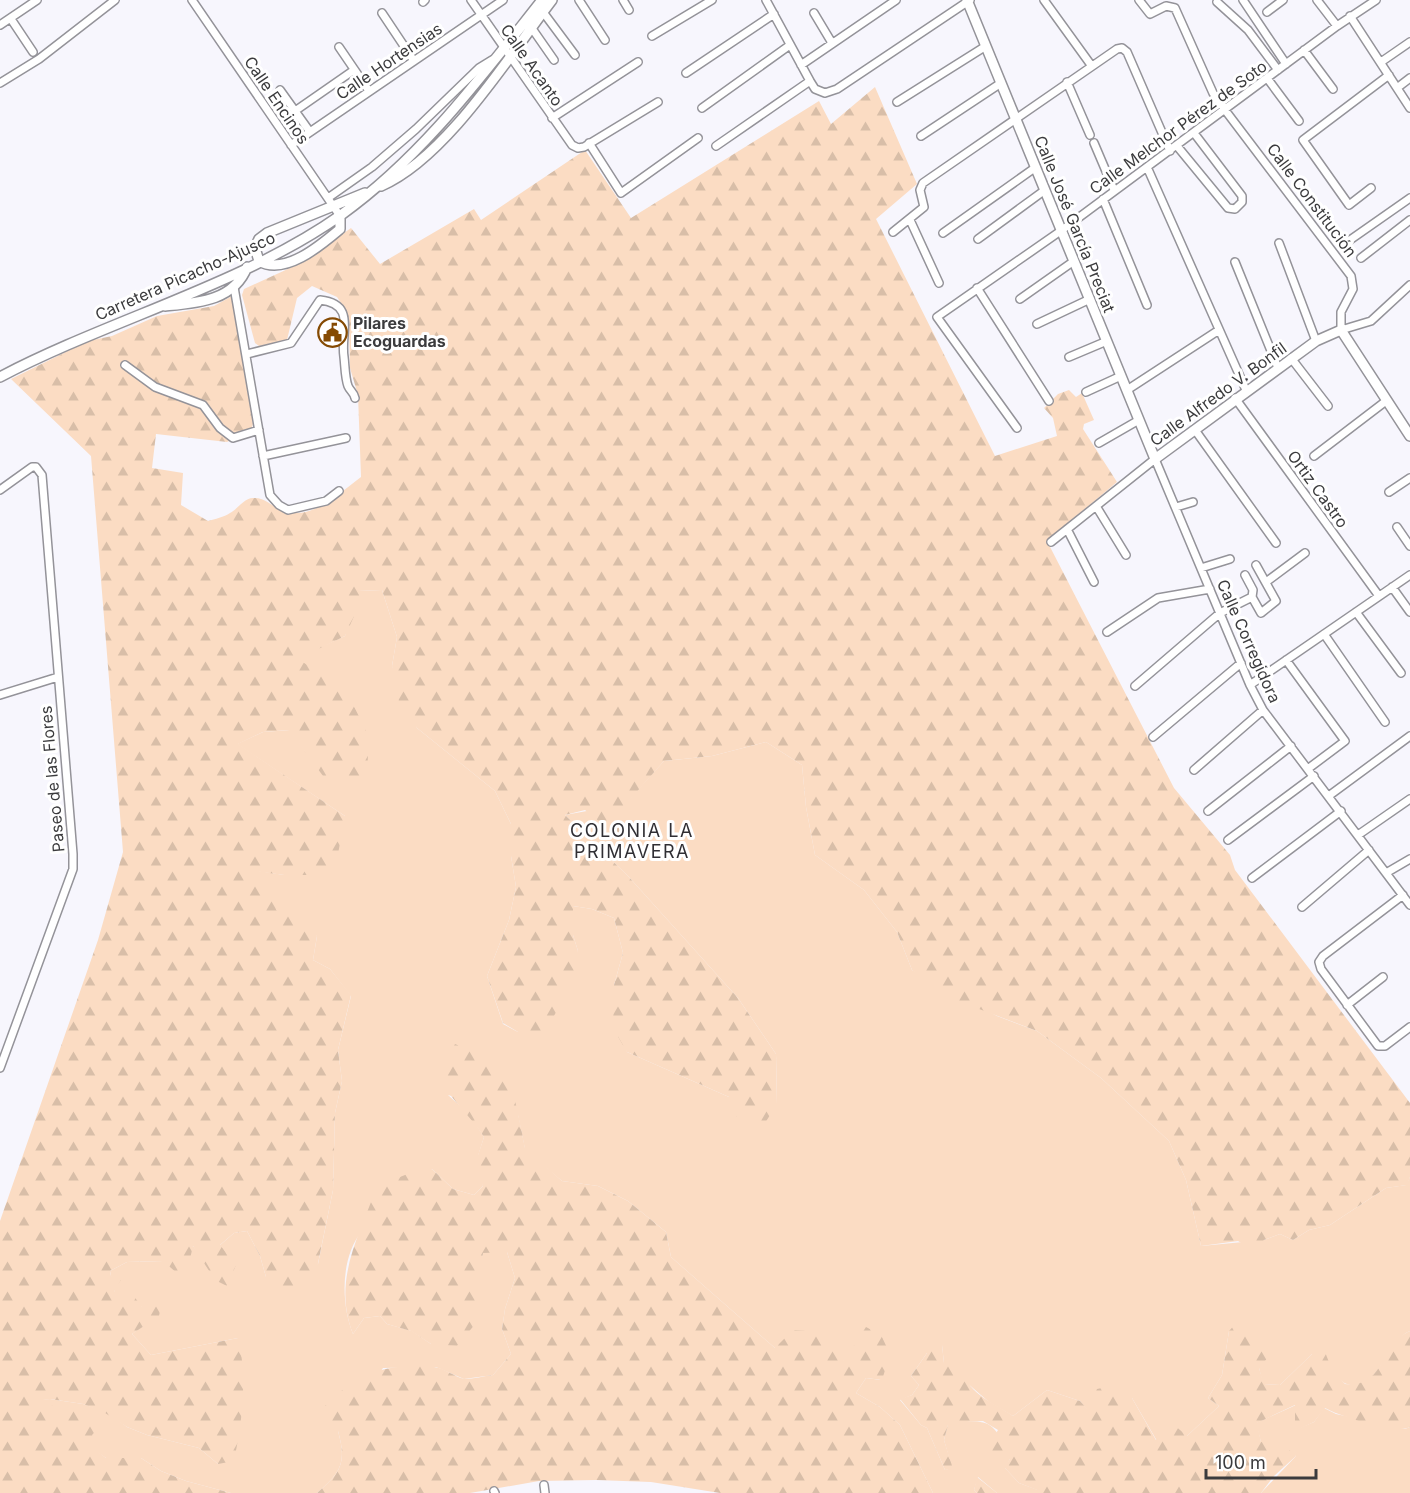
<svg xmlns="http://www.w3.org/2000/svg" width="1410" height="1493" font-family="Inter,sans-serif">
	<defs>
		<pattern id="forest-firs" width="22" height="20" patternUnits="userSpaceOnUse" patternTransform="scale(1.5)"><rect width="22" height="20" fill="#fbdcc3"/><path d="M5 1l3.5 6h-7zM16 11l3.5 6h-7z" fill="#d8bea8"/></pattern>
	</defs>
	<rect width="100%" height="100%" fill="#f7f6fd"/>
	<path fill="#fbdcc3" d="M382,590l15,47 -5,29 25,62 78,63 16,33v32l5,31 -7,33 -22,56 16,48 15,8 60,-81 -5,-16v-29l19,3 22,9 9,35 -9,32 13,67 102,45 48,7 -1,-50 -38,-56 -110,-122 -63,-61 60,-11 39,-43 48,-5 54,-14 36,23 4,42 9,48 49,35 33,42 15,38 85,46 40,15 64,47 68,63 17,39 15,66 63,-6 16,-6 13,6 16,-10 21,-5 56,-37 20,-3 4,-8v154c-25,10 -31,63 -63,53 -7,-2 -27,-24 -35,-30l-32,31 -17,-1 -4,-16 -30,-37 -7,44 -14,23 11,8 -32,30 -30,5 -25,-43 -44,13 -8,-10 -33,-11 -34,26 -24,-14 -45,-39 -2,-18 -15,8 -16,23 8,9 -7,10 -12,5 21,25 6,3 18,42 7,-2 -8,-28 4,-16c42,-6 46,-4 62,35l-5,9 14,15 19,7 -1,3h-40l-19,-16 -4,13 3,3h-44l-33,-68 -20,-18 -24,-14 10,-15 15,2 -37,-19 -69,-13 -104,-91 -5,-25 -38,-31 -30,-15 -36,-5 -30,-25 -7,-7 -7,-34 -70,-20 22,20 14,22 -6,19 5,30 -9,9 -21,-6 -21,-20c-22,20 -50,39 -70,62 -22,27 -21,73 -9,103l11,-16 16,-2 7,8 25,7 19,13 47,-65 5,-27h24l8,26 -10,31 -3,20 9,25 -18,21 -29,4 -28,-12 -53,1 -45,63c9,32 3,41 -21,62h-86l-45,-12 -25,-10 -20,-13h-35l-39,-26 -31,-32 14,-1 33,5 24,8 20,15 20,8 52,13 19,16 20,-126 -87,17 -19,-21 12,-9 -2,-18 -26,-8 -6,-28 17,-9 36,-1 30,-15 11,13 30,-26 13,-2 13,25 6,21 52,-13 15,-74 2,-77 7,-32 -4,-31 13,-54 -21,-27 -17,-9 4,-24 -42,-26 -22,-40 31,5 61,-59 -108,-72 26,-12 27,-2 16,22 -9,-94 48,-22 12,-45z
		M1296,1405l-1,25 19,-8 10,-14 12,6 69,15 5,-2v66h-149l35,-37 -35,-14 -5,-19z"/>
	<path fill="url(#forest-firs)" fill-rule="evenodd" d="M875,87l42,97 -41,35 119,237 62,-20 -4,-18 -9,-10 14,-14 11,-4 7,7 6,-4 12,27 -10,4 -1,5 34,53 -70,59 127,247 56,67 5,15 175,233v74l-3,8 -21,3 -56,37 -21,5 -16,10 -13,-6 -16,6 -11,10 -15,-9 -37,5 -15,-66 -17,-39 -68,-63 -64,-47 -92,-35 -33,-26 -15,-38 -33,-42 -49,-35 -9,-48 -4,-42 -36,-23 -54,14 -48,5 -38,43 -5,35 -36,-29 -20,5 63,61 110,122 38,56 1,50 -12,19 -28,-6 -8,-20 -102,-45 -14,-24 1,-43 9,-32 -9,-35 -22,-9 -19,-3v29l5,16 -7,34 -27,49 -26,-2 -15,-9 -16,-47 22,-56 7,-33 -5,-31v-32l-16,-33 -78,-63 -18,-25 -7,-37 5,-29 -15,-47 -24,1 3,10 -16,35 -47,23 48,31 23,47 -2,36 -18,8 -23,-1 -37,-50 -26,2 -25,12 107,72 -7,38 -7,21h-47l-30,-4 20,17 2,22 27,3 14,23 -4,24 17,9 21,26 -13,55 4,31 -7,32 -2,77 -19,93 -30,15 -18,-21 -6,-21 -13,-25 -13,2 -14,12 16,20 -9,21 -12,-6 -22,-34 -8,34 -22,-19 -36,1 -17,9 1,5 10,4 -7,9 3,10 16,-4 9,12 19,-1 -2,10 -27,18 19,21 87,-17c10,40 4,84 -4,123l-16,3 -19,-16 -52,-13 -20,-8 -25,-16 -2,7 2,6 -10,11 3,9 -2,4 13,10h35l20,13 25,10 45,12h-231v-272l98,-281 25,-88 -32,-396 -80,-77 77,-38 24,-5 45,-20 57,-10 18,-10 5,13 16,115 -2,6 -24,12 -71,-8 -4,34 31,5 -2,32 27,16c7,-2 16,-4 22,-8 8,-4 14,-15 23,-15 12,-1 20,9 30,13 30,10 56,-18 78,-34l-3,-82 -8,-27 -1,-43 -4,-16 -8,-12 -25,-11 -15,12 -10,42 -28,6 -4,-3 -13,-48 2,-6 59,-27 48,-34 29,36 94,-55 7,11 104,-70 46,68 188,-117 12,23zM50,1399l33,5 15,6 -22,-5 -7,3 -2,7 -24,-15z
		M455,1044c60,24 58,46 70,104l37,33 36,5 30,15 38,31 5,25 104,91 18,-18 28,2 23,29 22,-34 15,8 9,19 -8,26 -16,-2 -10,15 24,14 20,18 33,68h-213l-69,-11 -55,-2 -57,1 -69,12h-153c24,-21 30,-30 21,-62l-13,-6v-19c33,-34 62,-43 109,-39 11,1 20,10 31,12 8,0 19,-3 28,-4l18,-21 -9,-25 3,-20 10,-31 -8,-26 -24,1 -7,70 -19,23 -26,-2 -20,-13 -24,-7 -7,-8 -16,2 -11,16c-21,-54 6,-97 24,-148l28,-11 27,-6 21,20 21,6 9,-9 -14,-25 9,-6 6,-18c-14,-22 -33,-37 -46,-60z
		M1239,1320l20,15 11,20 -11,13 5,16 16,1 32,-31 13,-2 7,18 13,14c42,4 33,-40 65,-53v96c-13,8 -71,-11 -85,-19l-11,14 -19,9v-26l-38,18 4,19 18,-1 17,15 -22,20 -13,17h-224v-3l-18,-7 -15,-16 6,-8 -12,2 -9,-16 9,-15 -15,-9 -16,1 -8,7 -11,-4 -4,15 9,29 -8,1 -18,-42 -6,-3 -21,-26 12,-4 7,-10 -8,-9 16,-23v-10l10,-6 5,8 2,18 17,1c5,30 29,36 52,52l34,-26 33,11 8,9 9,-21 19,-4 16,13 24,42 17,-16 14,12 32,-30 -11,-8 14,-23 7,-44z
		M977,1477l20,16h-20l-3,-3z"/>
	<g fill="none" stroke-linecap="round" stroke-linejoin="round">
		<defs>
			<path id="street" d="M192,0l148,216
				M471,0l101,145 6,3 6,-1 74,-45
				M579,0l26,40
				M623,0l6,10
				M766,0l44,81 5,8 10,4 12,-4 133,-89
				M1044,0l47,65
				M1139,0l11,14 16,-8 9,2 38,85 12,17 126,166 2,13 -12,23v18l30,-9 39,-36
				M1243,0l43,64
				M1317,0l20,26
				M423,2l2,-2
				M1217,2l31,28 30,40
				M543,12l32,43
				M1267,12l16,-12
				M382,13l32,48
				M814,13l18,30
				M1350,16l60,92
				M11,19l22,33
				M0,25l37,-25
				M531,27l23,33
				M652,36l60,-36
				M339,47l30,44
				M1304,50l29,39
				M1381,62l29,-20
				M801,65l95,-65
				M686,73l88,-59
				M1267,78l32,43
				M1067,82l23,53
				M0,83l39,-24 76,-59
				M1397,88l13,-10
				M280,90l15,21
				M897,102l89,-56
				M702,108l88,-63
				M552,118l86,-56
				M310,132l-15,-21 59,-41
				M921,136l80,-53
				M589,143l32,50 77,-55
				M1094,143l20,47
				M291,145l212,-145
				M716,146l94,-65
				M1177,146l51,62 7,1 7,-7v-6l-48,-63
				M1147,167l99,223
				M1371,188l-22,17 -46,-65 86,-65
				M328,198l44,-31 44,-38 63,-61 13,-8
				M1103,199l44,106
				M910,220l29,63
				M893,232l31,-25 -4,-17 3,-7 194,-134 5,-1 5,4 43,99
				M943,233l93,-66
				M978,239l67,-49
				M1350,240l60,-42
				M1279,243l37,98
				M1361,258l49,-38
				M1235,262l43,106
				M234,287l36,208 9,10 9,5 38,-9 13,-10
				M977,288l72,113
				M1020,299l54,-38
				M1037,324l53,-25
				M247,354l44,-11 29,-43c37,4 20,33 24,57 1,8 1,21 4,29 2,5 6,6 7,12
				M1069,357l38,-16
				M1291,358l37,48
				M125,365l30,22 48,18 17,23 13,10 26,-8
				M1127,390l92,-60
				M1086,392l35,-16
				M1235,398l144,198
				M1017,428l-80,-111 125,-87 275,-204 39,-26
				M1195,430l81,113
				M1099,443l40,-23
				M263,456l83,-18
				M1314,456l72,-55
				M0,490l32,-23h4l6,8 31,379v15l-73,199
				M1389,492l21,-14
				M1096,506l30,49
				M1176,507l17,-5
				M1397,527l13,19
				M1067,529l27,53
				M1051,542l104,-83 95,226 13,25 147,195
				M1201,568l29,-9
				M1245,575l8,15 -1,7
				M1266,582l39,-29
				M1392,587l18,25
				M1356,612l45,61
				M1107,632l51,-34 52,-9
				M1324,634l61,88
				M1286,660l59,81 -36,27
				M1250,685l160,-110
				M1135,686l85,-73 32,-16 9,16 15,-12 -20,-36
				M0,695l58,-18
				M1153,737l88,-74
				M1194,770l69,-60
				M1330,795l80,-59
				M1208,811l83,-65
				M1358,835l52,-36
				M1228,840l86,-64
				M1386,873l24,-14
				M1252,878l89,-67
				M1403,895l-80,61 -4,6 2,7 57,77h7l25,-19
				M1302,907l67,-57
				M1347,1005l36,-28
				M544,1485l1,8
				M494,1491l1,2"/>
			<path id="secondary" d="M967,0l188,459 161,-118 25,-11 69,106
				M381,186c65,-28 128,-130 171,-186
				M340,216v13c-19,16 -55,47 -81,32l-4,-13 4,-9 8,-6 98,-40
				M165,306c32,-3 69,-5 82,-39
				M0,377c108,-57 242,-92 341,-162 81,-58 140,-138 201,-215"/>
		</defs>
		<use href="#street" stroke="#949399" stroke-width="10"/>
		<use href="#secondary" stroke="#949399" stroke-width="12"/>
		<use href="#street" stroke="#fff" stroke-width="7"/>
		<use href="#secondary" stroke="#fff" stroke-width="9"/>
	</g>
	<defs>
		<symbol id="civic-ring" viewBox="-11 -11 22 22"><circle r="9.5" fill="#fff" stroke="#854a03" stroke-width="1.5"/><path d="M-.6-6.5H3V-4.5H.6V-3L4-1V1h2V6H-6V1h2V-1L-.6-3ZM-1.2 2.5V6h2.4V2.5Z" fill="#854a03"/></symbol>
	</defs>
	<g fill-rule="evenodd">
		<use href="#civic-ring" x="316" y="316" width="33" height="33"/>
	</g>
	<g text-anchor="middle" stroke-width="6" stroke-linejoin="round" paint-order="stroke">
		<g font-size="16" fill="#3b3b3d" stroke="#fff">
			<text transform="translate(389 61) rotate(-34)" y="6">Calle Hortensias</text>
			<text transform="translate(532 65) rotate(55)" y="6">Calle Acanto</text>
			<text transform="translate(277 100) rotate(56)" y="6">Calle Encinos</text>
			<text transform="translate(1178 127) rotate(-36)" y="6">Calle Melchor Pérez de Soto</text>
			<text transform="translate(1312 200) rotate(53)" y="6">Calle Constitución</text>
			<text transform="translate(1075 224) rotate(68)" y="6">Calle José García Preciat</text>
			<text transform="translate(185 276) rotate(-24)" y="6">Carretera Picacho-Ajusco</text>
			<text transform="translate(1218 394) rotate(-36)" y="6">Calle Alfredo V. Bonfil</text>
			<text transform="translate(1318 489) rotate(54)" y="6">Ortiz Castro</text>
			<text transform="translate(1249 641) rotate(66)" y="6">Calle Corregidora</text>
			<text transform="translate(52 779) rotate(-95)" y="6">Paseo de las Flores</text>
		</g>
		<g font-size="16" font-weight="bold" fill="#3b3b3d" stroke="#fff" text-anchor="start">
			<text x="353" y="329">Pilares<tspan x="353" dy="18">Ecoguardas</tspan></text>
		</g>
		<g font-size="18" letter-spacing="1.5" fill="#302f34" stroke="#fff">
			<text x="632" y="837">COLONIA LA<tspan x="632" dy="21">PRIMAVERA</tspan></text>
		</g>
	</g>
	<path d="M1206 1469v9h110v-9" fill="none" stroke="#3b3b3d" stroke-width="3"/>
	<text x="1215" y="1469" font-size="18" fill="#3b3b3d" stroke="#ffffff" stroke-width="4.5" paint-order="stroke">100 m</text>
</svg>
